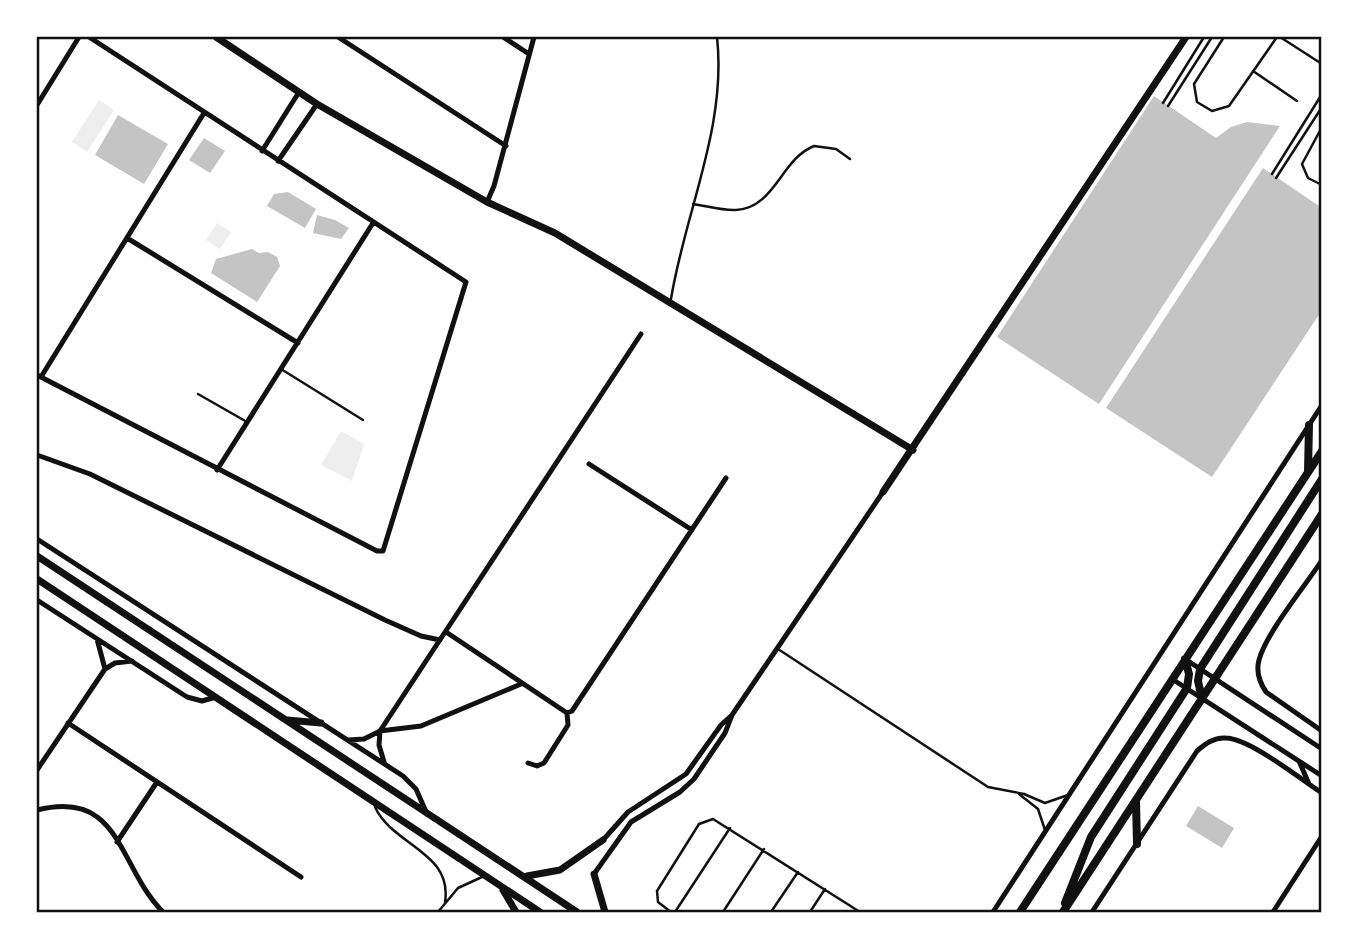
<svg xmlns="http://www.w3.org/2000/svg" width="1359" height="949" font-family="Arial,sans-serif">
	<rect width="100%" height="100%" fill="#fff"/>
	<path fill="#eee" d="M99,100l15,10 -27,42 -15,-10z
		M217,223l14,9 -11,17 -14,-9z
		M341,431l23,13 -12,37 -31,-16z"/>
	<path fill="#c4c4c4" d="M1154,96l62,42 15,-11 16,-5 33,4 -181,278 -102,-67z
		M118,115l50,29 -24,40 -49,-29z
		M204,138l21,13 -15,22 -21,-13z
		M1263,168l59,40v102l-110,167 -106,-69z
		M288,192l28,17 -11,19 -38,-22 7,-12z
		M317,215l18,5 14,8 -8,11 -28,-6z
		M252,249l7,4 9,-1 9,5 3,9 -23,36 -46,-29 5,-14z
		M1198,806l36,22 -12,20 -36,-22z"/>
	<g fill="none" stroke-linecap="round" stroke-linejoin="round">
		<path stroke="#111" stroke-width="2.5" d="M1224,37l-30,47 3,18 15,9 17,-5 48,-69
			M1280,37l42,27
			M1253,71l44,30
			M1163,103l41,-66
			M1168,106l44,-69
			M1322,127l-20,37 6,14 14,7
			M1272,174l50,-80
			M1276,178l46,-71
			M693,204c14,2 30,7 43,6 39,-2 45,-51 78,-64l22,3 14,10
			M671,299c14,-87 56,-172 46,-262
			M281,369l82,51
			M198,394l49,28
			M778,649l210,138 36,7 21,9 23,-8
			M1019,794l19,15 7,21
			M375,807c18,39 78,45 70,95
			M438,912l20,-24 24,-11
			M671,912l-13,-10 -1,-11 42,-67 14,-5 147,93
			M675,912l55,-84
			M723,912l41,-63
			M771,912l27,-40
			M810,912l15,-23"/>
		<path stroke="#111" stroke-width="5" d="M338,37l168,109
			M503,37l26,17
			M37,105l42,-68
			M262,151l37,-59
			M278,161l39,-57
			M487,202l7,-16 40,-149
			M127,238l171,105
			M37,375l340,176h6l83,-269 -377,-245
			M41,377l163,-264
			M37,455l53,19 295,146 36,16 19,4
			M589,464l103,66
			M217,470l156,-247
			M37,539l366,237 13,13 11,25
			M1322,560c-16,25 -56,73 -63,100 -3,11 1,23 7,32l56,39
			M37,600l150,97 15,4 14,-4
			M446,632l121,81
			M97,639l8,30
			M1185,659l137,90
			M1172,679l150,97
			M567,713l5,-2 154,-233
			M68,723l233,154
			M380,731l41,-5 100,-42
			M380,731l-1,14 5,17
			M348,740l16,-1 16,-8 261,-397
			M1299,761l10,23
			M528,763l9,3 7,-3 24,-38 -1,-12
			M37,770l68,-101 10,-6 17,-2
			M37,810c85,-21 80,56 126,102
			M603,840l25,-28 58,-38 35,-49 11,-10
			M117,842l40,-60
			M594,874l37,-52 49,-30 14,-13 31,-46 7,-18 151,-223
			M993,912l329,-507
			M1092,912l105,-161c8,-7 17,-14 29,-13 25,1 74,41 96,55
			M1273,912l49,-76"/>
		<path stroke="#111" stroke-width="7" d="M216,37l101,67 170,98 68,31 358,217
			M883,492l303,-455
			M37,556l540,356
			M37,579l503,333
			M287,720l34,3
			M594,874l11,38
			M527,876l33,-6 43,-30
			M503,890l13,22"/>
		<path stroke="#111" stroke-width="8" d="M1308,471l1,-46
			M1202,699l-4,-18 2,-12 122,-190
			M1136,802l1,42
			M1065,903l26,-66 96,-149 2,-14 -4,-15
			M1020,912l302,-461
			M1063,912l259,-398"/>
	</g>
	<rect width="1359" height="949" fill="none" stroke="#ffffff" stroke-width="77"/>
	<rect x="38" y="38" width="1282" height="873" fill="none" stroke="#111" stroke-width="2.5"/>
</svg>
